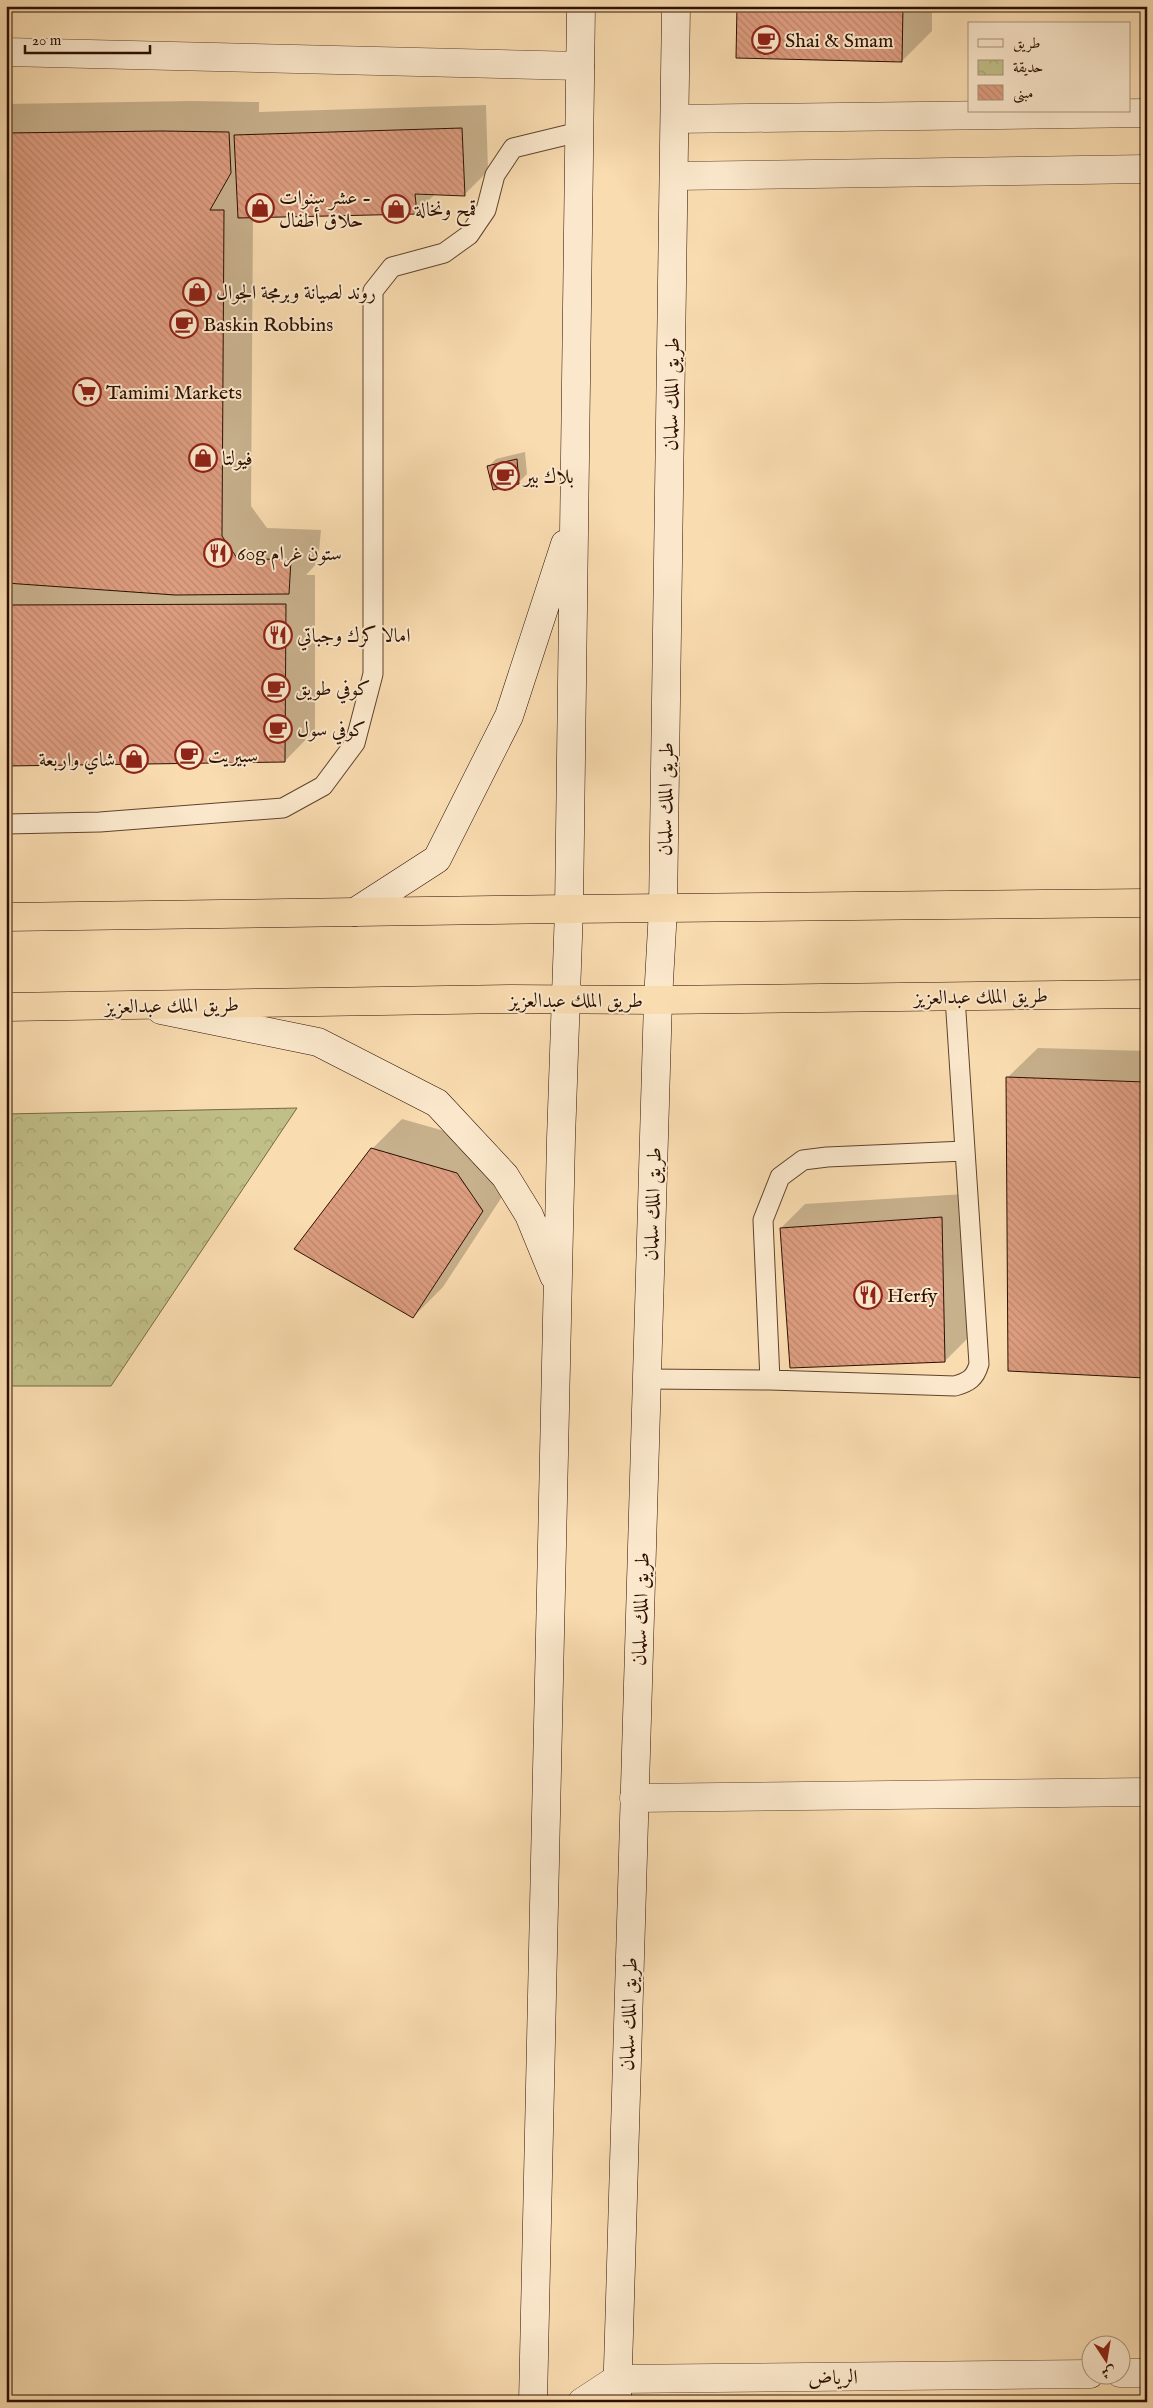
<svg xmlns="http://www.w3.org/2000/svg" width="1153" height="2408" font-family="'IM FELL English',Amiri,serif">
	<defs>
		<pattern id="park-crowns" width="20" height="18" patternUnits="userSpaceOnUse" patternTransform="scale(1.25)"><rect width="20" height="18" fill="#c1bf88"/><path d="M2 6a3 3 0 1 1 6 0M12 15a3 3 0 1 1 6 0" fill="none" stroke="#a6a374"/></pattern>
		<pattern id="building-back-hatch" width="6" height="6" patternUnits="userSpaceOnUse" patternTransform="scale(1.25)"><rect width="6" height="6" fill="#dd9d80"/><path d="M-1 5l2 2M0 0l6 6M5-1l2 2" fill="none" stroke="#be866d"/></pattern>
	</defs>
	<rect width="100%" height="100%" fill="#f9dcb0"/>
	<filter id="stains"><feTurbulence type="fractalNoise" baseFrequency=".004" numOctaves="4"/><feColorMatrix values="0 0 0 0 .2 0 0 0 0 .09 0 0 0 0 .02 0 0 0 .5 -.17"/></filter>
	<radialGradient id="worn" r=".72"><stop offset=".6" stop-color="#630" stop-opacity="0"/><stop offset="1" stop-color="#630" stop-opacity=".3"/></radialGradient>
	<path fill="url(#park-crowns)" stroke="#776844" d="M297,1108l-186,278h-105v-272z"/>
	<path fill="#0003" d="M738,6h194v25l-30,30z
		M192,101l67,1v10l227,-7 2,66 -24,24 -29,-1 -19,19 -163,3 -2,290 16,22 54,2 -3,32 -12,13h9v155l-30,31 -279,4v-661z
		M525,452l2,22 -8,8 -31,-15 8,-8z
		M1038,1048l109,3v323l-2,2 -138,-298z
		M402,1119l85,24 26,37 -70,107 -30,30 -41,-168z
		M965,1194l4,143 -24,24 -164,-133 24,-24z"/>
	<path fill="url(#building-back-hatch)" stroke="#2d1000" d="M737,6h166l-1,56 -166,-4z
		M462,128l3,68 -50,-2 2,20 -179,4 -4,-83z
		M161,131l68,1 2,41 -21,37h14l-2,326 15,22 54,2 -2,34 -114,1 -169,-12v-450z
		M517,459l2,25 -26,6 -6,-24z
		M286,604l-1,158 -279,4v-161z
		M1006,1077l139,5v296l-137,-7z
		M371,1148l86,25 26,38 -70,107 -119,-69z
		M942,1217l3,145 -155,6 -10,-140z"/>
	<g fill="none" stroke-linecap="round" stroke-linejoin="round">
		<defs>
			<path id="service" d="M6,824l94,-2 183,-14 40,-22 32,-43 18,-69v-383l19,-24 52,-14 25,-18 17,-25 9,-35 18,-27 66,-16
				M647,1379l123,1 185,6c14,-4 20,-8 24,-22l-24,-367
				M770,1380l-7,-160 17,-43 23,-17 24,-3 138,-6"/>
			<path id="minor" d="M6,52l574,14
				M634,1798l513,-6"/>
			<path id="tertiary" d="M675,119l472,-6
				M674,176l473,-7
				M1120,2373h27
				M582,2402l35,-23 473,-5"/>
			<path id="secondary" d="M355,912l82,-53 72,-143 56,-172
				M161,1010l157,32 119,61 68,73 24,39 25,61
				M533,2402l28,-1263 8,-230 12,-903
				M617,2402l41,-1402 5,-91 13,-903"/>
			<path id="trunk" d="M6,917l563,-8 578,-6
				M6,1007l504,-8 148,1 489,-6"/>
		</defs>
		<use href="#service" stroke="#60432c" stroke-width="21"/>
		<use href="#minor" stroke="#60432c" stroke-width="29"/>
		<use href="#tertiary" stroke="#60432c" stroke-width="29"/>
		<use href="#secondary" stroke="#2d1000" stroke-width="29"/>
		<use href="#trunk" stroke="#2d1000" stroke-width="29"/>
		<use href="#service" stroke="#fbe8cc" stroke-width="19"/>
		<use href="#minor" stroke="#fbe8cc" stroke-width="28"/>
		<use href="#tertiary" stroke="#fbe8cc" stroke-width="28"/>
		<use href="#secondary" stroke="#fbe8cc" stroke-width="28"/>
		<use href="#trunk" stroke="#f9dcb0" stroke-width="28"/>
	</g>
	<defs>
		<symbol id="cafe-ring" viewBox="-11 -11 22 22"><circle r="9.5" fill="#fbe8cc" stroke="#8f2418" stroke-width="1.5"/><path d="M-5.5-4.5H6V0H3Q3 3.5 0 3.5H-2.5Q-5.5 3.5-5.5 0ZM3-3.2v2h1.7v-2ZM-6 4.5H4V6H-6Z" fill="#8f2418"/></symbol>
		<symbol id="shop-ring" viewBox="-11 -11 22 22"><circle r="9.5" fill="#fbe8cc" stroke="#8f2418" stroke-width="1.5"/><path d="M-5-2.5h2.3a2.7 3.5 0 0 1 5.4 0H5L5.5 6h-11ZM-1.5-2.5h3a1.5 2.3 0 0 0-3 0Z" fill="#8f2418"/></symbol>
		<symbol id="supermarket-ring" viewBox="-11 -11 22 22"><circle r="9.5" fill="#fbe8cc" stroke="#8f2418" stroke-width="1.5"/><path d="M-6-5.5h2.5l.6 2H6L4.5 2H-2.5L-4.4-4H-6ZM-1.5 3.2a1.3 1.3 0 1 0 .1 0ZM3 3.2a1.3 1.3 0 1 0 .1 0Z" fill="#8f2418"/></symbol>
		<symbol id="restaurant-ring" viewBox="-11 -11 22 22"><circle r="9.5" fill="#fbe8cc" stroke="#8f2418" stroke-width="1.5"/><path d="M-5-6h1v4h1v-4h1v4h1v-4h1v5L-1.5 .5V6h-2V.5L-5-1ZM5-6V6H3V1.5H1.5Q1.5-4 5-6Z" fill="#8f2418"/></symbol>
	</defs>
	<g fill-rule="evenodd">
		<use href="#cafe-ring" x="750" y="24" width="32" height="32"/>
		<use href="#shop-ring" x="244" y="192" width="32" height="32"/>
		<use href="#shop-ring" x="380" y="193" width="32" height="32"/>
		<use href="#shop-ring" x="181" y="276" width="32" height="32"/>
		<use href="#cafe-ring" x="168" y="308" width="32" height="32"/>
		<use href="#supermarket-ring" x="71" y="376" width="32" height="32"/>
		<use href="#shop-ring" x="187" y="442" width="32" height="32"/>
		<use href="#cafe-ring" x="489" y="460" width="32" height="32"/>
		<use href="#restaurant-ring" x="202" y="537" width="32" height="32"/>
		<use href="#restaurant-ring" x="262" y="619" width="32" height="32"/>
		<use href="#cafe-ring" x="260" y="672" width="32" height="32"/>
		<use href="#cafe-ring" x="262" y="713" width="32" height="32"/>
		<use href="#cafe-ring" x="173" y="739" width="32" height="32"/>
		<use href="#shop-ring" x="118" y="743" width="32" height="32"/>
		<use href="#restaurant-ring" x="852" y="1279" width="32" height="32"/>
	</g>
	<g text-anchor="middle" stroke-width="4" stroke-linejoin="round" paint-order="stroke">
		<g font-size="20" fill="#2d1000" stroke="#fbe8cc" text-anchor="start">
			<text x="785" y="47">Shai &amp; Smam</text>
			<text x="279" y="204">عشر سنوات -<tspan x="279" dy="23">حلاق أطفال</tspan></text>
			<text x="415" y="216">قمح ونخالة</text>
			<text x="216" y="299">روند لصيانة وبرمجة الجوال</text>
			<text x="203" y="331">Baskin Robbins</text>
			<text x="106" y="399">Tamimi Markets</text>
			<text x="222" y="465">فيولتا</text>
			<text x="524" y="483">بلاك بير</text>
			<text x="237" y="560">60g ستون غرام</text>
			<text x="297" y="642">امالا كرك وجباتي</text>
			<text x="295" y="695">كوفي طويق</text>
			<text x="297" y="736">كوفي سول</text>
			<text x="208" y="762">سبيريت</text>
			<text x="115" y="766" text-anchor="end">شاي واربعة</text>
			<text x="887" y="1302">Herfy</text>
		</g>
		<g font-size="20" fill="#2d1000" stroke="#fbe8cc">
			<text transform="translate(671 394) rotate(-89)" y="7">طريق الملك سلمان</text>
			<text transform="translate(665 799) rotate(-89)" y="7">طريق الملك سلمان</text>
			<text transform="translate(981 996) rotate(-1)" y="7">طريق الملك عبدالعزيز</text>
			<text x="576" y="1007">طريق الملك عبدالعزيز</text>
			<text transform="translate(172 1005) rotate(-1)" y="7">طريق الملك عبدالعزيز</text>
			<text transform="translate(652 1204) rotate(-88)" y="7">طريق الملك سلمان</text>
			<text transform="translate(640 1609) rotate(-88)" y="7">طريق الملك سلمان</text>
			<text transform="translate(628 2014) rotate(-88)" y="7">طريق الملك سلمان</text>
			<text transform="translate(833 2377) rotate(-1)" y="7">الرياض</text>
		</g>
	</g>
	<rect width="1153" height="2408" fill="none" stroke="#f9dcb0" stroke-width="25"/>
	<rect x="8" y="8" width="1138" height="2393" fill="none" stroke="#2d1000" stroke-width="2.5"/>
	<rect x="12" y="12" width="1128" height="2383" fill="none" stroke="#2d1000"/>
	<rect x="968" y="22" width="162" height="90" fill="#fbe8cc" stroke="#a9927a"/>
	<rect x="978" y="39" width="25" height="8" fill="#fbe8cc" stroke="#a9927a"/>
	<text x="1013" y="48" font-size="15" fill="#2d1000">طريق</text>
	<rect x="978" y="60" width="25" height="15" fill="url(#park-crowns)" stroke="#a9927a"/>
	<text x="1013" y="72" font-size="15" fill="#2d1000">حديقة</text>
	<rect x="978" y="85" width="25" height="15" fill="url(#building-back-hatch)" stroke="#a9927a"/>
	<text x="1013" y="98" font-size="15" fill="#2d1000">مبنى</text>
	<g transform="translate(1106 2360) rotate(168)"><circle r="24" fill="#fbe8cc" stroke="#a9927a"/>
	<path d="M0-4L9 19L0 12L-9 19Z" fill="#8f2418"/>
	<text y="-8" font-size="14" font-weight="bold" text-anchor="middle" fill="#2d1000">ش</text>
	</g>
	<path d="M25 45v8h125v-8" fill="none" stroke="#2d1000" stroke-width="2.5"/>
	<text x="32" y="45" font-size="15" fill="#2d1000" stroke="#fbe8cc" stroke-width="4" paint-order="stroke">20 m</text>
	<rect width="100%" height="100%" filter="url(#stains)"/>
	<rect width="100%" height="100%" fill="url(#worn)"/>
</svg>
